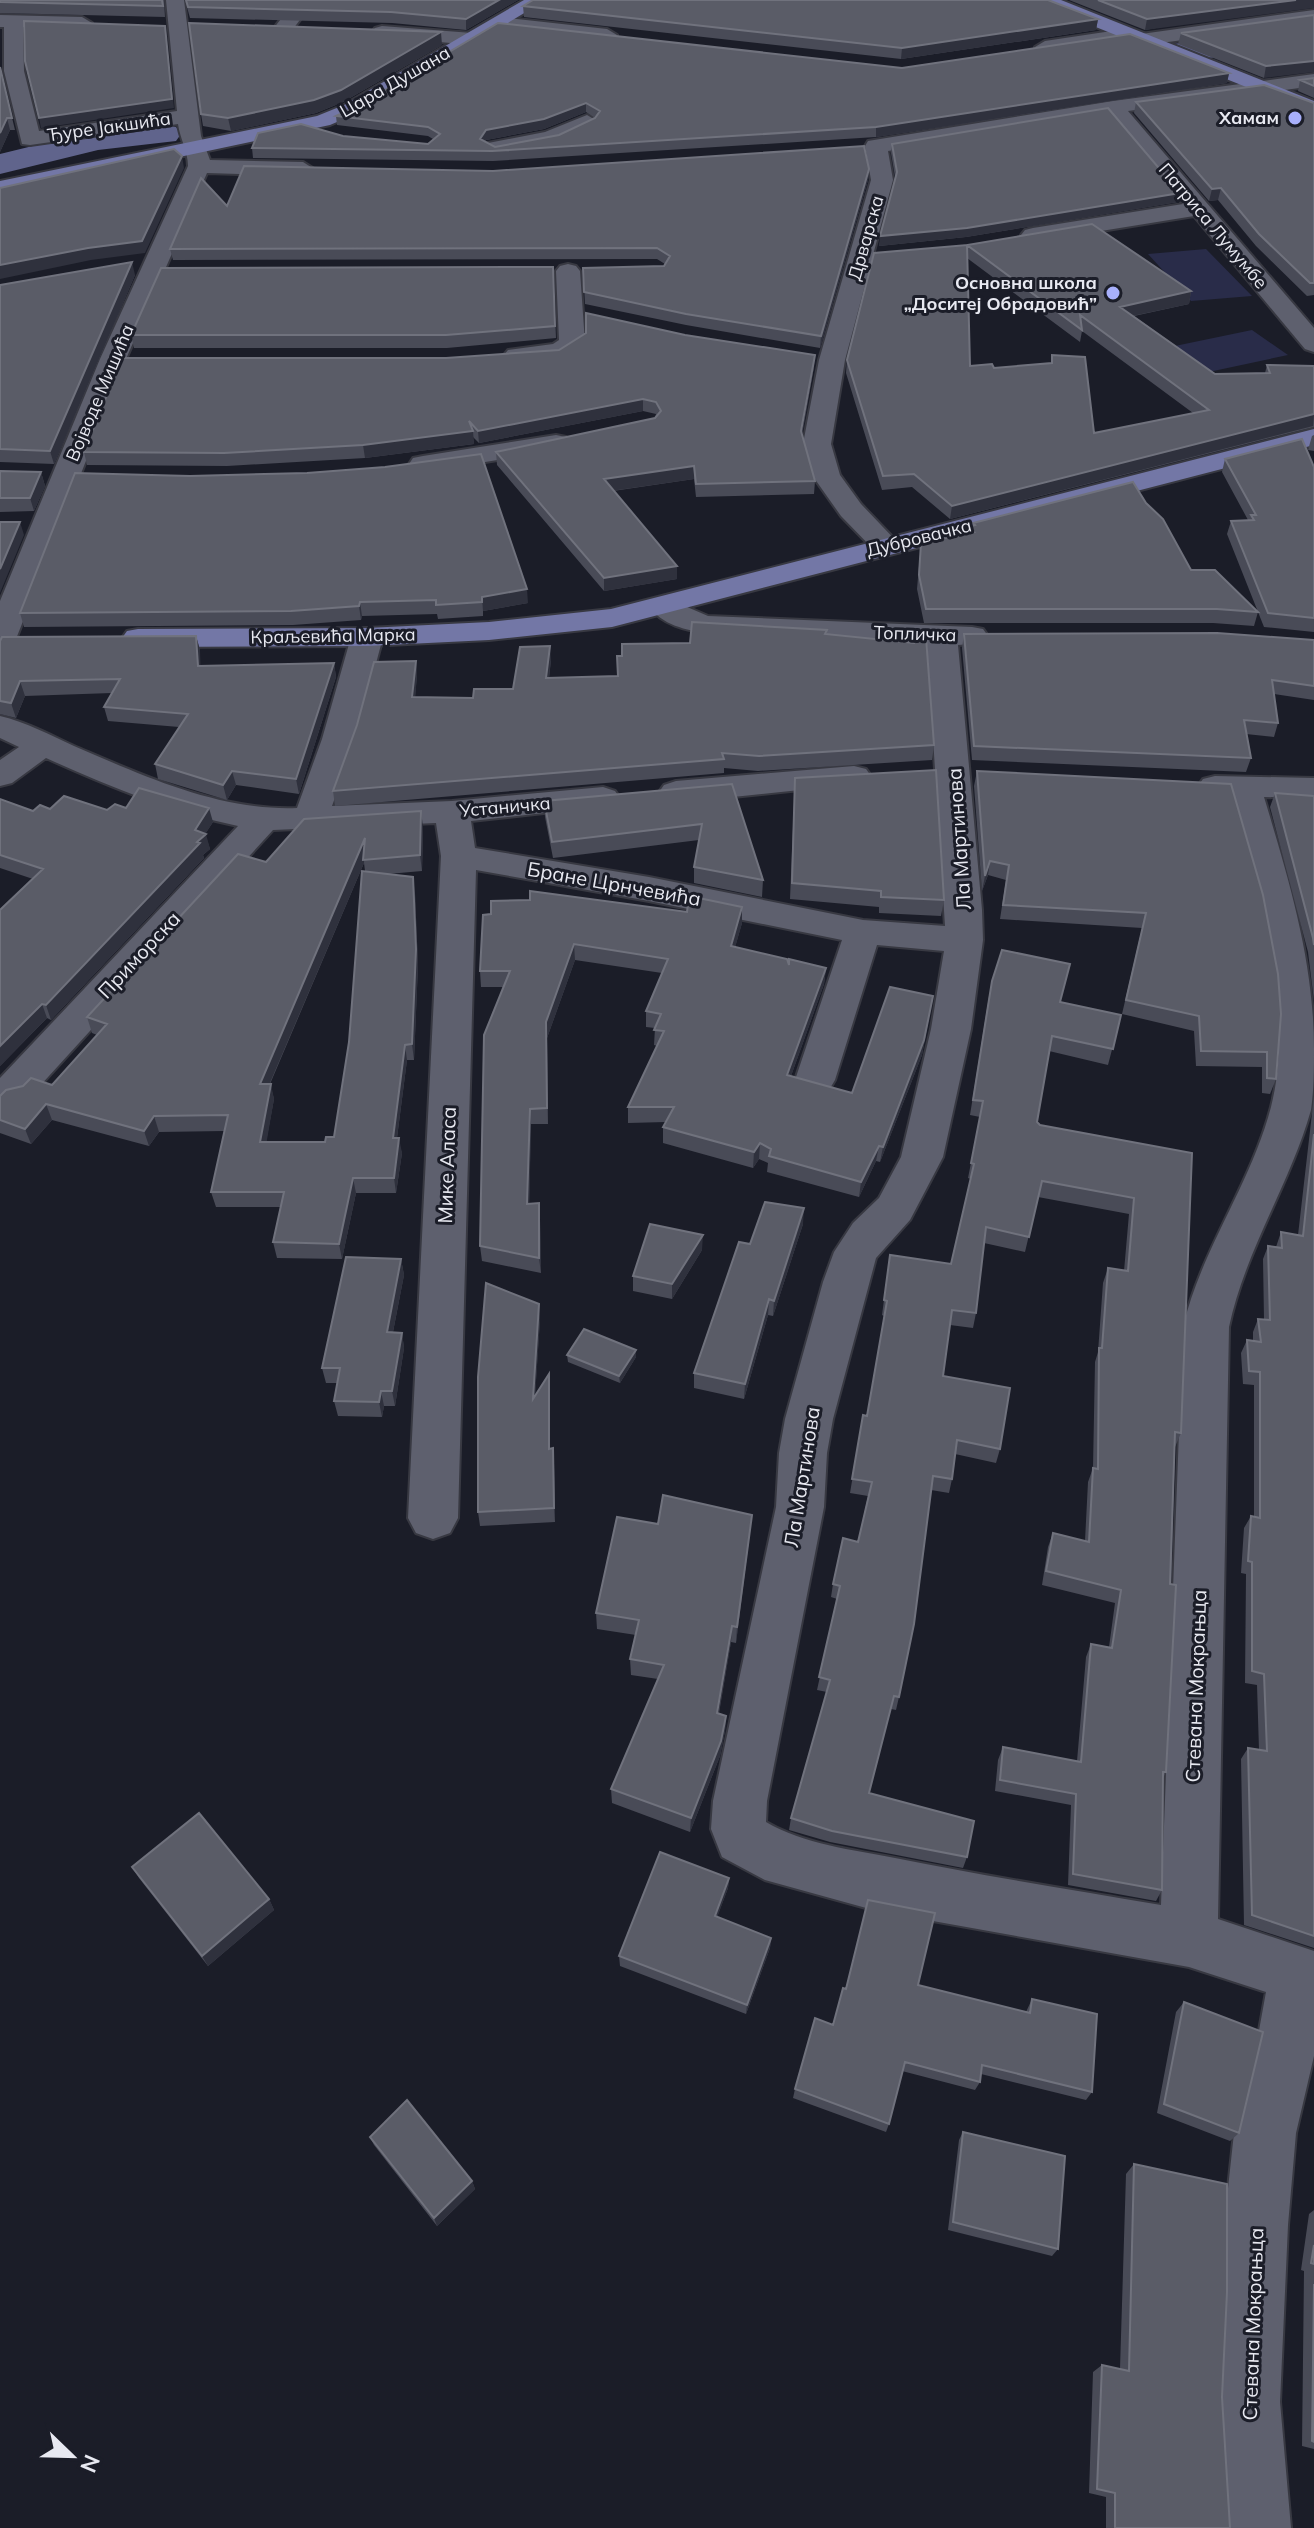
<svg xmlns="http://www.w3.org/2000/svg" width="1314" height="2528" font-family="Mulish,sans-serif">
	<rect width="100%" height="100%" fill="#1b1d28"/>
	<path fill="#292c49" d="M1206,249l46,47 -61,5 -43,-47z
		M1252,330l36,25 -84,18 -34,-26z"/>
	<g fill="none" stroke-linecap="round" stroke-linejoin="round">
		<path fill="#60648c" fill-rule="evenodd" d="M1252,35l62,5v18l-62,-5 -159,18 -11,-2 -5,-7 5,-7 11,-2z
			M164,124l12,3 5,7 -5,7 -78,9 -98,24v-20l98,-24z"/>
		<defs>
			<path id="minor" d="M166,0h18l17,136 9,24 93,2 11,7 -11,7 -96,-3 -81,186 -110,280 -5,7 -11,2v-47l100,-242 88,-193c0,-15 -8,-27 -10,-42l-148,21 -8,-1 -18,-73v-44h-4v-12l82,2 10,6 -10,6 -59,-2 1,44 15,60 138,-20z
				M296,0h19l-25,33h-14l-3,-4z
				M1314,10v12l-175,24 -9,-6 -85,13 -10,-6 10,-6 80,-12 9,6z
				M499,17l108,12 10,6 -10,6 -115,-14 -3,-4z
				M382,26l90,7 10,6 -10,6 -97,-9 -3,-4 3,-4z
				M1314,74v12l-186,25 186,217v24l-9,-3 -111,-133 -161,26 -8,-2 -4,-5 4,-5 8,-2 150,-24 -75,-90 -220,37 5,29 -48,180 -14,84 9,31 21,29 40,42 -5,6 -10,3 -10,-3 -35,-36 -29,-41 -9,-31 16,-84 52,-180 -6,-34 3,-5 245,-40z
				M587,115l10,6 -3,4 -35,17 -68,13 -11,-6 3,-5 62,-12z
				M568,264l8,2 4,5 5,72c-14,20 -55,23 -77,17l-4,-5 4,-5 45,-6 6,-4 -3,-69 4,-5z
				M556,435l10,2 4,6 -4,6 -143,23 -10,-2 -4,-6 4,-6 10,-2z
				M664,597l44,19 264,11 11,2 5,7 -5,7 -25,2 24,265 1,30 -12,89 -28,128 -33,63 -34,38 -43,161 -6,34 -3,54 -57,294 -1,21c37,22 88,28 129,36 89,18 178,32 266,47l22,-578c18,-77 68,-143 88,-220 25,-97 -15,-216 -41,-310l-27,-4 -5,-7 5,-7 12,-3 99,2v20l-50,-1c25,83 50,164 50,252 0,20 0,41 -3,61 -21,74 -66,141 -82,217l-11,592 96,32v105l-18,77 -8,92 -8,177 11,126h-70l-7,-126 10,-177 10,-92 16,-53 16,-88 -77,-25 -312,-56 -112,-31 -43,-23 -11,-28 2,-28 63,-294 3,-54 6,-34 38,-137 11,-30 19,-29 26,-25 22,-41 30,-128 13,-78 -67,-6 -42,135 -6,10 -14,4 -14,-4 -6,-10 47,-140 -193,-39 -173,-31 -18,648 -8,15 -17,6 -17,-6 -8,-15 33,-662 -5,-33 -163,7 -245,269 -14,4 -14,-4v-21l238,-252c-67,-14 -130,-40 -192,-68l-34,25 -12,3v-26l19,-13 -19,-9v-22c26,6 50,19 74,30 70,30 145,65 223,62l25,-69 29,-102 5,-7 11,-2 11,2 5,7 -27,102 -24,67 120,-5 151,-14 12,4 5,7 -5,7 -144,16 4,27 174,29 214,43 82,6 -18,-282 -219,-10c-21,-4 -47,-9 -59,-28l4,-7z
				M854,766l12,3 5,7 -5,7 -190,20 -12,-4 -5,-7 5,-7 12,-4z"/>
			<path id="major" d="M524,0h22l-188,113 -28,12 -330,70v-14l317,-65 27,-11z
				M1036,0h25l253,101v13l-276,-110z
				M1314,429v16l-702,182 -123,13 -122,6 -229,1 -11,-2 -5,-7 5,-7 11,-2 229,-1 122,-6 122,-13z"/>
		</defs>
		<use href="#minor" stroke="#383942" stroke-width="4"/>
		<use href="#major" stroke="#383942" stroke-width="4"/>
		<use href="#minor" fill="#5e606e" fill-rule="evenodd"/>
		<use href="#major" fill="#7377a6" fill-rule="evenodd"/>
	</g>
	<path fill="#494b57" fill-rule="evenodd" d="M0,0h164l1,17 -165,-4z
		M185,0h333l-52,30 -74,-7 -202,-5z
		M1069,0h245l-169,30z
		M523,6l575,13 -2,11 -195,29 -377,-42z
		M1314,15l-50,63 -86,-34 3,-11z
		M442,45l-99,57 -27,11 -85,18 -28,-5 -2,-12z
		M902,68l327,5 -2,10 -351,54 -383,24 -240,-3 -1,-10 91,-12 85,8 5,-5 -5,-3 -91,-11 -1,-9zM586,112l9,6 -36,17 -64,12 -10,-5 1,-2 58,-11z
		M1,72l14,58h-5l-10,22z
		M1314,78v20l-16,-7 2,-11z
		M1136,102l178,1v192l-7,1 -51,-50 -38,-46 -9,1 -75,-88z
		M892,144l288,49 -2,9 -212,35 -87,9 16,-69 -4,-24z
		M869,169l-1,11 -48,168 -134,-23 -101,-21 -2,-36 81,-2 1,-2 -8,-5 -484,1 -3,-11 57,-43 266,-35z
		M967,245l224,46 -2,13 -55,12 81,58 50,-1 2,-8 47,1v61l-364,92 -38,-32 -30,3 -36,-117 1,-13zM967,258l113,84 2,-11 111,82 -99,20 -42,-78 -1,8 -57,5 -24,-2z
		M553,267l3,71 -109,10h-313l-3,-13z
		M135,275l-81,189 -54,-2v-177z
		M814,367l-12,68 13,46 -1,13 -118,3 -2,-18 -81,12 64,88 -73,12 -107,-126 -1,-13 159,-34 1,-4 -13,-3 -164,32 -6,-6 1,7 -109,14 -138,8 -140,-1 -3,-13z
		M1314,435v16l-6,-1 4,-14z
		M1225,459l89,8v165l-50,-5 -6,-15 -4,14 -41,-3h-289l-7,-34 4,-46 46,-9 1,-7 5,-2v-2l173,-20 45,67 67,42 -31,-78 4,-13 17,-1 -26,-48z
		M0,471l41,1 4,14 -11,25 -34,1z
		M75,473l453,130 -45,8v5l-45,3 -1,-5 -75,2 -1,4 -68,5 -269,2 -4,-14z
		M827,630v4l107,111 -2,15 -174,11 -34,-3v5l-389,33 -2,-15 83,-130 1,14 -2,22 58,1 40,-9 38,-29 -2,18 68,-2 5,-20 68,-13z
		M964,634l350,6v60l-40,-6 4,29 -4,14 -28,-3 5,24 -5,14 -274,-12 -10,-112z
		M196,636l4,14v16l134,-3 2,14 -37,117 -63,-9 -9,15 -69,-21 -3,-15 24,-37 -71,-6 -4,-14 8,-14 -87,3 -9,22 -16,-4v-73z
		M977,771l254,13 45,295 -6,15 -8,-1v-26l-66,-1 -2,-35 -72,-17 20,-86 -142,-9 6,-39 -18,-5 -6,16 -8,-105z
		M795,778l149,122 -3,16 -62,-3v-6l-89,-8z
		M732,784l31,96 -1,17 -68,-14v-16l5,-27 -146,18 -8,-41 -1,-16z
		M1275,793l39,3v205l-6,-49 -38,-145z
		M0,799l33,12 17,-2 57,1 19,-2 87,14 -8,12 5,15 -7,6 1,3 -153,162 -4,-2 -47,48 33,-187 -33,-11z
		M423,827l-1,44 -34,3 27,19 3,72 -4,95h-7l-10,78 5,15 -6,40h-40l-14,66 -65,-1 -4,-16 8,-35h-65l-5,-15 13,-61 -65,1 -10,14 -97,-26 -21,24 -31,-11v-37l52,-11 45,-50 -5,-2 -5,-16 179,-155zM364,863l1,8 -16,171 -15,95 -9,5h-59l8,-43 -4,-15z
		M742,907v16l-7,24 54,17 37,4 -2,16 -33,92 61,17 81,-97 -11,59 -42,107 -4,-1 -17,36 -92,-25 1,-9 -9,-4 -6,9 -90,-25v-16l3,-5 -38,1v-16l29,-61 -3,-1 1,-17 -9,-1v-16l16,-38 -87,-13 -28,78 1,86h-17l-2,80 11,15 1,54 -59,-12 -2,-15 24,-259h-23l-1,-16 207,-59z
		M989,996l71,6 61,13 -13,50 -59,-14 -12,71 3,3 152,28 -11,280 -6,14 -9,325 -3,6 -1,112 -6,11 -88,-16 3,-80 -76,-14 3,-31 5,-13 74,14 9,-104 5,-13 18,3 6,-44 -73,-18 6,-38 5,-14 32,8 3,-59 5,-14 2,-106 3,-10 5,-69 5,-15 16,3 5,-57 -91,-17 -13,55 -41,-9 -8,70 -3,15 -23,-3 -7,51 57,73 -4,14 -41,-9 -3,25 -3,14 -18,-3 -32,207 -3,13 -5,-1 -22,84 98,64 -4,11 -133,-26 -41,-12 2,-12 36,-126 -10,-2 20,-91 -6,-2 2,-13 25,-42 10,-46 -18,-3 13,-78 4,1 17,-100 -2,-1 8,-60 61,9 20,-85 -3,-1 12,-61 -10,-2z
		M1314,1096v852l-70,-23 -3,-166 7,-11 11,2 -2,-65 -12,-2 1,-109 -5,-1 3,-45 7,-12h3v-131l-11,-1 -2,-31 6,-13 6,1v-9l5,-13h6l-1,-60 5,-13 8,1 5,-15 17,3z
		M803,1224l-30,92 -5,-1 -24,84 -50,-11v-15l56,-129z
		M702,1250l-30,49 -39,-8v-15z
		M401,1259l3,16 -11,57 9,1 2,15 -9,58h-11l-2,11 -44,-1 -4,-15 4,-18h-12l-4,-15z
		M540,1319l-5,76 14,-21 1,74h3l1,15 1,59 -75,4 -2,-14z
		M636,1350v7l-16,26 -52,-21 -1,-7z
		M658,1524l92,8 -14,111 -5,-1 -12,71 7,3 -1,15 -5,25 -30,76 -78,-29 -1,-14 47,-110 -27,-4 -1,-16 6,-24 -39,-6 -1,-16z
		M132,1867l137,32 5,11 -66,56 -69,-88z
		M729,1878l-1,10 -11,29 54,21 -1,10 -24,66 -126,-48 -1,-10z
		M918,1985l108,27 6,-13 60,93 -6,8 -105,-26 -1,8 -5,8 -73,-19 -13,53 -3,8 -93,-34 2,-9 38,-64 13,-36z
		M1184,2002l55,131 -9,8 -73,-28 19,-101z
		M963,2132l95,117 -6,7 -104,-26 11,-90z
		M370,2137l102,44 3,8 -38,37 -63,-81z
		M1134,2164l88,233 8,131h-124v-31l-17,-4 4,-121 9,-7 18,4 6,-195z
		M1314,2210v239l-12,-3 2,-175 -3,-1 8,-56z"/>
	<path fill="#2f313d" d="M499,0h19l-52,30v-11z
		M1296,0h18v8l-169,22 2,-11z
		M1098,19l-2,11 -195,29 1,-11z
		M165,26l9,82 -133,20 -2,-10z
		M441,32l1,13 -99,57 -27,11 -85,18 -3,-13z
		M1314,61v11l-50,6 2,-12z
		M1229,73l-2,10 -351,54v-10z
		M586,103v9l-42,17 -58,11 -5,9 -1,-10 6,-9z
		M7,118l3,12 -10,22v-19z
		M182,156l2,12 -39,85 -54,7 -91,19v-14z
		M869,169l-1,11 -48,168 1,-12z
		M1221,188l-3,12 -9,1 3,-12z
		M1180,193l-2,9 -212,35 -87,9 1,-10z
		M132,262l3,13 -81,189 -4,-13z
		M1191,291l-2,13 -71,15 2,-12z
		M815,355l-1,12 -14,77 1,-13z
		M643,399v12l-164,32 -1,-12z
		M1314,414l-1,12 -363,93 2,-13z
		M473,431l1,13 -109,14 -2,-13z
		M694,466v13l-90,13v-13z
		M41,472l4,14 -11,25 -4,-13z
		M20,522l4,13 -24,58v-24z
		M677,566v13l-73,12v-13z
		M527,589l1,14 -45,8 -1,-14z
		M360,602l2,14 -1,4 -2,-14z
		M196,636l4,14 1,31 -3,-15z
		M550,646l1,14 -4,33 -1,-15z
		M416,661l1,14 -3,37 -2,-15z
		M334,663l2,14 -37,117 -3,-15z
		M20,681l5,15 -9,22 -5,-15z
		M232,771l4,14 -9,15 -4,-15z
		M209,808l4,14 -9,14 2,-2 4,15 -7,6 1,3 -153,162 -5,-15 149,-175z
		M421,811l2,16 -1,44 -2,-16z
		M365,838l-1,25 -101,236 -3,-15z
		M990,861l-2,14 -6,16 3,-15z
		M413,877l2,16 3,72 -4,95 -2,-16z
		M742,907v16l-11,39v-16z
		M574,944l1,16 -28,78 1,86 -2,-102z
		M826,968l-2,16 -38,106 1,-15z
		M933,996l-11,59 -42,107 3,-15z
		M42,1004l5,14 -47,48v-20z
		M405,1045l2,15 -12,93 -2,-15z
		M271,1084l3,15 -10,58 -4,-15z
		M46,1104l6,16 -21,24 -6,-15z
		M530,1109l1,15 -2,95 -2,-15z
		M154,1116l5,16 -10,14 -5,-15z
		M399,1138l3,15 -6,40 -2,-15z
		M760,1143l-1,16 -6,9 1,-16z
		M879,1146l-3,15 -17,36 2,-15z
		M353,1178l3,15 -14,66 -3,-15z
		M539,1203l1,16 1,54 -2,-15z
		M804,1208l-1,16 -30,92 1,-15z
		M703,1235l-1,15 -30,49v-15z
		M401,1259l3,16 -14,72 -3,-15z
		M769,1299l-1,16 -24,84 1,-15z
		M539,1304l1,15 -6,95 -1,-15z
		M402,1333l2,15 -9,58 -3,-15z
		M636,1350v7l-16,26 -1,-7z
		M549,1374l1,15v74l-1,-14z
		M381,1391l3,15 -2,11 -3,-15z
		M553,1448l1,15 1,59 -1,-14z
		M752,1515l-2,17 -14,111 1,-16z
		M732,1626l-1,16 -15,86 1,-15z
		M726,1716l-1,15 -5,25 -30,76 1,-14z
		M729,1878l-1,10 -14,38 1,-10z
		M269,1899l5,11 -66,56 -6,-10z
		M771,1938l-1,10 -24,66 1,-9z
		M472,2181l3,8 -38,37 -3,-8z"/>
	<path fill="#5a5c67" stroke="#70727d" stroke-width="2" fill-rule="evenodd" d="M0,0h162l1,6 -163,-4z
		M186,0h313l-33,19 -75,-7 -203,-5z
		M533,0h515l50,19 -196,29 -379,-42z
		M1098,0h198l-149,19z
		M1314,15v46l-48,5 -85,-33z
		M24,21l141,5 7,73 -133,19 -14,-57z
		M189,23l252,9 -100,58 -27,10 -86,18 -27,-4z
		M498,23l404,45 228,-34 99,39 -353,54 -384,24 -240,-3 6,-15 43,-9 42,12 85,8 12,-10 -12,-7 -92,-11 22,-10zM586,103l14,8 -5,7 -36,17 -64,12 -15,-8 6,-9 58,-11z
		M0,67l12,51h-5l-7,15z
		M1314,78v8l-14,-6z
		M1264,85l50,18v180h-4l-51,-49 -38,-46 -9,1 -76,-87z
		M1108,108l72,85 -213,35 -87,8 17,-64 -5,-28z
		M864,146l5,23 -48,167 -135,-22 -102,-22 -1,-24 81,-2 6,-10 -13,-8 -487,1 31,-71 26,28 17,-40 249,5z
		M174,149l8,7 -40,85 -54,7 -88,17v-77z
		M1092,224l99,67 -71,16 95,67 55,-1 -3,-8 47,1v48l-362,92 -38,-32 -31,2 -36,-116 27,-107 93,-8 3,121 22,-2 2,4 58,-5v-8l33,2 9,76 115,-23 -129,-95 2,15 -115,-85z
		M132,262l-82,189 -50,-2v-164z
		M553,267l2,59 -109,9h-315l30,-67z
		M586,313l99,22 130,20 -14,76 14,50 -119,3 -2,-18 -90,13 73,87 -73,12 -108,-126 159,-34 6,-7 -5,-9 -13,-3 -165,32 -9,-10 4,10 -110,14 -139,8 -140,-1 38,-94h324l113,-8 27,-17z
		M1302,439l12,28v151l-46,-5 -37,-92 23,-1 -3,-5h5l-31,-56z
		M481,454l46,135 -45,8v5l-46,3v-5l-76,2 -1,4 -68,5 -271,2 55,-140 115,3 117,-3 78,-6z
		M0,471l41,1 -11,26h-30z
		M1133,482l13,21 17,16 28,51h24l43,42 -41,-3h-291l-7,-34 2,-32 53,-11 -6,-5 7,-2 -2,-2z
		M0,522h20l-20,47z
		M692,622l135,8 -2,4 89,9 1,-7 11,1 8,108 -175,11 -37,-3 2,6 -391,32 24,-66 17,-63 42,-1 -4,36 61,1 1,-9h39l7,-42 30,-1 -4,32 72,-2 -1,-20h5v-12l68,-1z
		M1217,633l97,7v46l-42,-6 6,43 -34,-3 7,38 -277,-12 -10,-112z
		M196,636l2,30 136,-3 -38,116 -64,-8 -9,14 -68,-21 33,-50 -84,-7 16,-28 -100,2 -9,22 -11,-2v-60l2,-4z
		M936,770l8,130 -63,-3v-6l-89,-8 3,-105z
		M977,771l254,13 32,111 15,79 3,40 -5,65 -9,-1v-26l-66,-1 -2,-35 -73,-16 20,-87 -143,-8 6,-40 -19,-4 -5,15z
		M732,784l31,96 -69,-13 8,-43 -150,18 -8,-41z
		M139,788l70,20 -14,22 11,4 -9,8 3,1 -154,162 -4,-1 -42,42v-136l43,-41 -43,-14v-56l33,12 7,-6 10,4 14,-13 43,14 8,-6 11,4z
		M1275,793l39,3v149l-1,-7z
		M421,811l-1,44 -57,5 2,-22 -105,246h11l-11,58h65l1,-5h8l15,-95 13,-171 51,6 3,72 -4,95 -7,1 -12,93h6l-5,40h-41l-14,66 -66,-2 11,-50h-73l17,-77 -74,1 -10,15 -98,-27 -21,25 -25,-9v-24l6,-6 17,-4 8,-8 21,7 55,-61 -20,-7 151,-163 28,8 38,-43z
		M530,891l157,21 2,-16 53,11 -11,39 56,13 2,6v-6l37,9 -39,107 65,18 38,-106 43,9 -9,44 -41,107 -4,-1 -18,36 -92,-26 2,-7 -11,-6 -6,9 -91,-25 11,-20h-46l36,-76 -10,-1 7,-16 -15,-3 22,-52 -94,-15 -28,78 1,86 -17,1 -3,95 12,-1v55l-59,-12 4,-211 26,-64h-30l3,-56 8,-1v-13l39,-1z
		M1002,950l68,14 -10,38 61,13 -8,34 -61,-13 -15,86 3,3 152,28 -11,280 -6,-1 -5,152 6,1 -10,187h-3l-1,118 -89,-16 3,-80 -76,-14 3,-33 78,15 10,-118 21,4 9,-58 -75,-19 7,-38 36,9 4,-74 5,1 1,-121h3l6,-80 20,3 6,-73 -92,-17 -13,56 -43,-10 -10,86 -24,-3 -9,66 67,12 -10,61 -43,-9 -5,39 -19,-3 -19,148 -15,73 -5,-1 -25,97 105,28 -7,36 -135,-26 -41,-13 39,-138 -11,-3 21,-91 -7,-2 10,-46 15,4 14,-60 -20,-3 11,-64 4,1 20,-115 -3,-1 6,-45 61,9 23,-100 -3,-1 12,-62 -10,-1 19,-119z
		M1314,1134v802l-62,-21 -4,-167 19,3 -3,-77 -12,-3v-109l-4,-1 3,-45 9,2v-146l-11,-1 -2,-31 14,2 -3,-23 12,1 -2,-74 14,2 -1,-16 22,4z
		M765,1202l39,6 -30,93 -5,-2 -24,85 -51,-11 45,-131 11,2z
		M650,1224l53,11 -31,49 -39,-8z
		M346,1257l55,2 -14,73 15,1 -10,58h-11l-2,11 -45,-1 6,-33h-18z
		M486,1283l53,21 -6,95 16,-25v75l4,-1 1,60 -76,4v-135z
		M584,1329l52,21 -17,26 -52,-21z
		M663,1495l89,20 -15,112 -5,-1 -15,87 9,3 -5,25 -30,77 -80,-29 53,-124 -34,-6 9,-39 -43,-7 21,-96 41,7z
		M199,1813l70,86 -67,57 -70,-89z
		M660,1852l69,26 -14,38 56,22 -24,67 -128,-49z
		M868,1900l67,13 -17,72 112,28 2,-14 65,15 -5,78 -110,-27 -2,17 -75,-20 -16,62 -94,-35 20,-71 18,7 10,-37 3,1z
		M1184,2002l79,30 -24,101 -75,-29z
		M407,2100l65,81 -38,37 -64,-81z
		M963,2132l102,24 -7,93 -105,-27z
		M1134,2164l93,20v108l-5,105 8,131h-115v-35l-18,-4 5,-124 27,6z
		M1314,2245v19l-3,-1z
		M1314,2284v158l-2,-1z"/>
	<g fill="#a8b0fc" stroke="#1b1d28" stroke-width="3">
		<circle cx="1295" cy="118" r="8"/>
		<circle cx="1113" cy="293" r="8"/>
	</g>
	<g text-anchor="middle" stroke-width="6" stroke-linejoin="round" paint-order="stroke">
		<g font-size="18" fill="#e8e9f1" stroke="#1b1d28">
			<text transform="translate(395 82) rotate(-30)" y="6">Цара Душана</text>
			<text transform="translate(109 127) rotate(-8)" y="6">Ђуре Јакшића</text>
			<text transform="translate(1213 226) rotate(50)" y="6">Патриса Лумумбе</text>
			<text transform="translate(866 238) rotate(-74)" y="6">Дрварска</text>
			<text transform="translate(100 393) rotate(-67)" y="6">Војводе Мишића</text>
			<text transform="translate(919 538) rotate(-14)" y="6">Дубровачка</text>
			<text transform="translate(915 634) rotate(2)" y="6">Топличка</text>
			<text transform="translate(333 636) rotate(-1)" y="6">Краљевића Марка</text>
			<text transform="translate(505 807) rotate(-5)" y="6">Устаничка</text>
		</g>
		<g font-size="18" font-weight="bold" fill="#e8e9f1" stroke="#1b1d28" text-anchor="end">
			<text x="1279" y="124">Хамам</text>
			<text x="1097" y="289">Основна школа<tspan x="1097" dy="21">„Доситеј Обрадовић”</tspan></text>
		</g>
		<g font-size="20" fill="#e8e9f1" stroke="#1b1d28">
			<text transform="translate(959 839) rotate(-94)" y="7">Ла Мартинова</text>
			<text transform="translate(614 884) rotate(10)" y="7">Бране Црнчевића</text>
			<text transform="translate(139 955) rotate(-47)" y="7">Приморска</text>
			<text transform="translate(447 1165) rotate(-88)" y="7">Мике Аласа</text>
			<text transform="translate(802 1477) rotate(-81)" y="7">Ла Мартинова</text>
			<text transform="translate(1196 1686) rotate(-88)" y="7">Стевана Мокрањца</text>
			<text transform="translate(1253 2324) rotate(-88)" y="7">Стевана Мокрањца</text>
		</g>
	</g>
	<g transform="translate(72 2456) rotate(113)" stroke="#1b1d28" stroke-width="6" paint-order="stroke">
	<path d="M0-6L14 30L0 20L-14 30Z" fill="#e8e9f1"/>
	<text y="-12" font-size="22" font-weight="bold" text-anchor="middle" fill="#e8e9f1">N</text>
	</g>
</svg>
